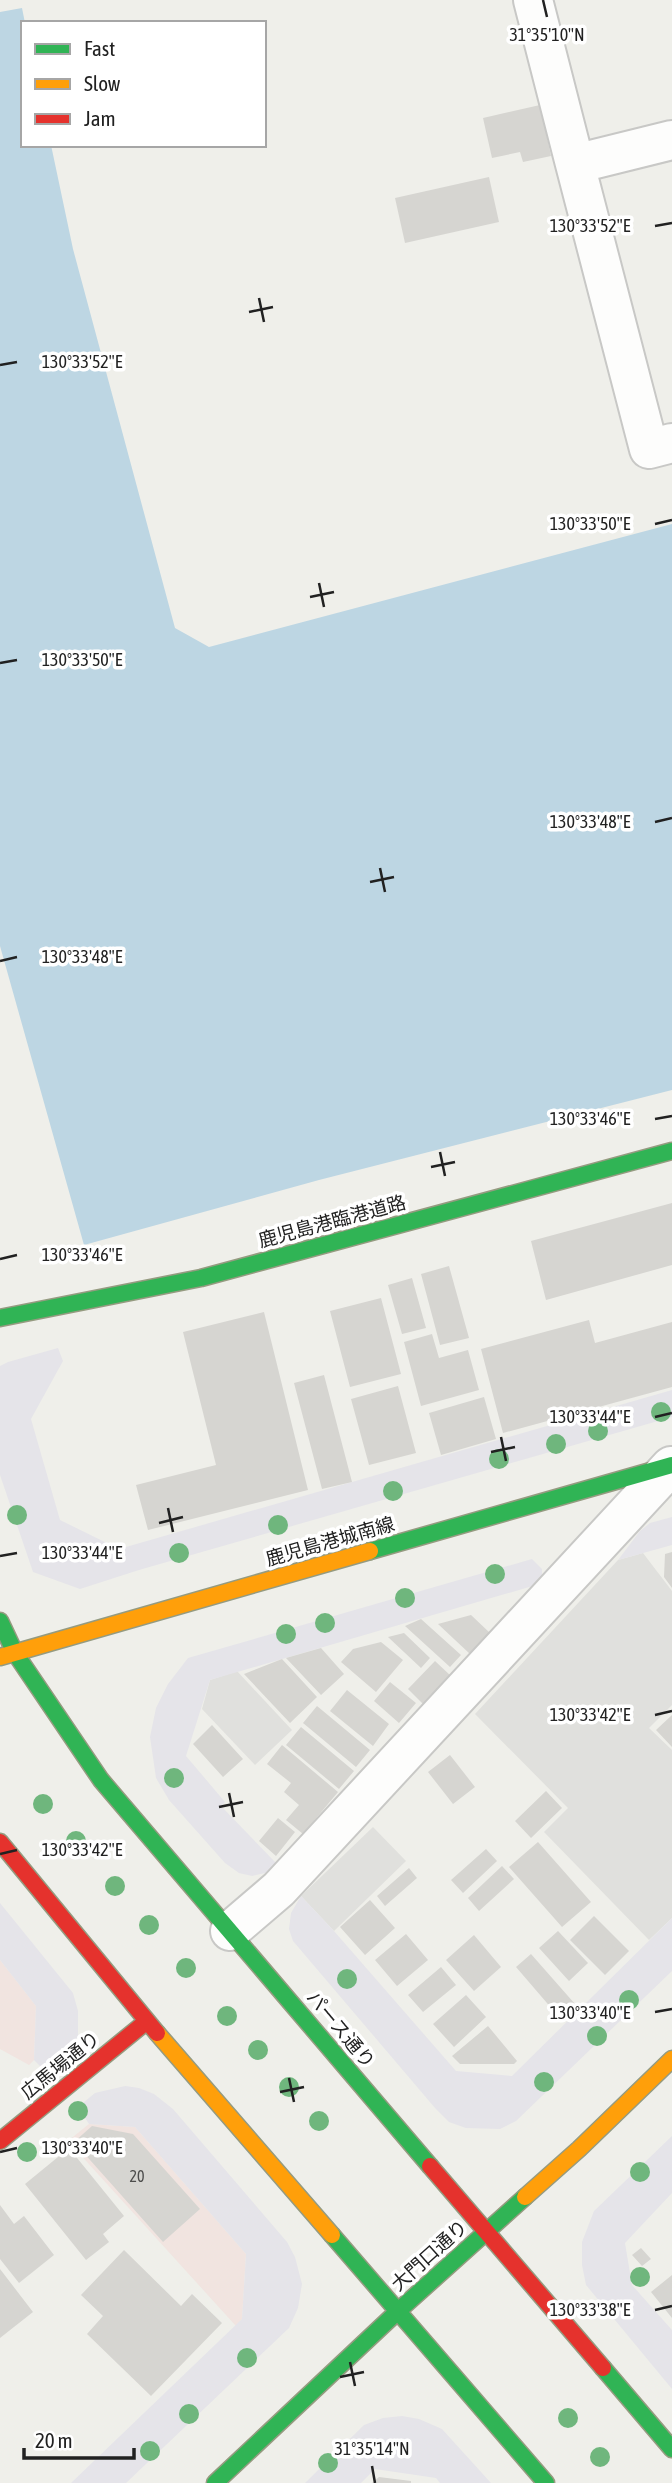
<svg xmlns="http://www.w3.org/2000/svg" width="672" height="2483" font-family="'Asap Condensed','Noto Sans JP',sans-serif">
	<rect width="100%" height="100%" fill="#efefea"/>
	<path fill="#f1e4e0" d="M0,1960l36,46 -2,54 -5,5 -29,-16z
		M89,2124l46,3 111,127 -4,65 -6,7 -168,-185z"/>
	<path fill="#e0e0dd" d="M643,1553l29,38v114l-23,23 23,22v168l-23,22 -105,-108 24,-24 -93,-94 143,-154z
		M237,1671l55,59 -37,35 -53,-56 8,-29z
		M373,1827l33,34 -72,70 -33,-35z"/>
	<path fill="#e5e4e9" d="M58,1348l5,13 -32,58 29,101 59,29 553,-159v27l-533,153 -59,19 -47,-17 -33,-97v-109l8,-4z
		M672,1517v28l-54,15 22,-29 10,-8z
		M532,1559l10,10v7l-6,9 -326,95 -24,76 39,46 -4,4 55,57 -7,9 -17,4 -13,-3 -14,-10 -56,-63 -13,-22 -6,-41 6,-29 12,-24 20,-26z
		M301,1896l33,35 122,140 56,5 160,-158v53l-156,150 -16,8 -34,-1 -17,-6 -14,-14 -142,-167 -4,-12 2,-16z
		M0,1903l73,90 5,18v26l-32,35 -12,-12 2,-54 -36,-46z
		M125,2086l14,2 15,6 19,15 114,133 8,15 7,27 -4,24 -9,20 -163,155h-55l171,-164 4,-65 -111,-127 -46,-3 -11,-17 17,-14z
		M672,2136v57l-47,50 7,42 40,45v59l-86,-104 -4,-20v-23l12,-31z
		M402,2416l17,3 23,10 49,54h-51l-4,-5 -61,-9 -14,14h-56l59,-58 19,-7z"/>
	<path fill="#bdd6e3" d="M22,8l3,15h-2v122h28l22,104 102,379 34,19 463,-123v566l-353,90 -235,65 -84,-299v-934z"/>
	<path fill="#d6d5d1" d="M540,105l11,51 -28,6 -3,-10 -28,6 -9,-40z
		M489,177l10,45 -94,21 -10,-45z
		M672,1203v62l-126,35 -15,-59z
		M449,1266l20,72 -29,7 -19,-71z
		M412,1278l14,50 -24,6 -14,-49z
		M381,1298l20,76 -51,13 -20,-76z
		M264,1312l44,178 -160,40 -12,-45 80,-20 -33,-133z
		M589,1320l6,23 77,-21v65l-169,46 -22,-84z
		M432,1334l7,24 29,-8 11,40 -58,16 -17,-64z
		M324,1375l28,107 -30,7 -28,-106z
		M398,1386l18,67 -47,12 -18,-66z
		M484,1397l12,42 -55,16 -12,-42z
		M672,1552v36l-8,-11 1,-23z
		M471,1615l19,18 -20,21 -32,-30z
		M421,1619l40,36 -11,12 -45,-41z
		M404,1633l26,25 -9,10 -33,-31z
		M381,1642l22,18 -27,32 -35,-30 12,-13z
		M321,1648l23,26 -23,21 -35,-37z
		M282,1659l35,38 -27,26 -46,-49z
		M435,1661l17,16 -28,28 -16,-16z
		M390,1682l26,21 -17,20 -25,-22z
		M347,1690l42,34 -16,22 -43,-35z
		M317,1706l53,44 -14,17 -53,-44z
		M672,1715v32l-16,-17z
		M212,1725l31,34 -20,18 -30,-33z
		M301,1727l53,44 -15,18 -53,-44z
		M282,1745l56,47 -35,42 -17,-14 13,-15 -15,-13 7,-9 -24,-19z
		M450,1755l25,32 -22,17 -25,-32z
		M546,1791l16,17 -31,30 -16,-17z
		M278,1818l17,14 -19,24 -17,-15z
		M538,1842l53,60 -29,25 -53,-60z
		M486,1849l11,12 -34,32 -12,-13z
		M502,1866l12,13 -35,32 -11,-13z
		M409,1868l8,10 -32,28 -8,-10z
		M370,1900l25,28 -30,27 -25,-28z
		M594,1916l35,35 -24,24 -35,-35z
		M558,1931l30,32 -19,18 -30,-33z
		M406,1934l22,26 -31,26 -22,-26z
		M474,1935l27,32 -27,24 -28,-31z
		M531,1954l44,50 -16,13 -43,-50z
		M441,1967l15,18 -33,27 -15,-17z
		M466,1995l20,22 -32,30 -21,-23z
		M488,2026l29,35 -3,3h-54l-8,-8z
		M92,2126l41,8 67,75 -37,33 -89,-100z
		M69,2148l55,68 -21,18 6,8 -23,18 -61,-76z
		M0,2205l14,19 10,-8 30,39 -35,28 -19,-24z
		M641,2248l10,11 -9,7 -10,-11z
		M124,2250l57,56 11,-12 30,29 -71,73 -64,-62 16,-18 -22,-21z
		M0,2269l33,43 -33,26z
		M672,2275v43l-21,-26z
		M379,2477l32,4v2h-39z"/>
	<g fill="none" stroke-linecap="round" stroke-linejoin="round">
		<defs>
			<path id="street" d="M533,0l42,164
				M672,140l-97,24 74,285 23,-6
				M230,1931l49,-42 392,-423"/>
			<path id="fast" d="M0,1318l201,-40 471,-127
				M370,1551l302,-86
				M0,1621l15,32 86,127 329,386
				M332,2235l214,248
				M603,2368l69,81
				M215,2483l182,-171 128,-115"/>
			<path id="slow" d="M0,1657l370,-106
				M157,2033l175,202
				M525,2197l54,-48 93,-90"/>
			<path id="jam" d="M0,1842l157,191
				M0,2141l147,-120
				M430,2166l173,202"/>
		</defs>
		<use href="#street" stroke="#c8c8c6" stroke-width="42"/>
		<use href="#fast" stroke="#959b80" stroke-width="19"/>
		<use href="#slow" stroke="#959b80" stroke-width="19"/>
		<use href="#jam" stroke="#959b80" stroke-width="19"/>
		<use href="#street" stroke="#fdfdfc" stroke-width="38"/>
		<use href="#fast" stroke="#30b455" stroke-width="16"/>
		<use href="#slow" stroke="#ff9f0a" stroke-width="16"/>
		<use href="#jam" stroke="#e5322d" stroke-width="16"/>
	</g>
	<g fill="#6fb67d">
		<circle cx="661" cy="1412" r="10"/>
		<circle cx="598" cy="1431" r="10"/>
		<circle cx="556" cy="1444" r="10"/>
		<circle cx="499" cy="1459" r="10"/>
		<circle cx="393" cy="1491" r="10"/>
		<circle cx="17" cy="1515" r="10"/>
		<circle cx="278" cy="1525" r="10"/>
		<circle cx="179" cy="1553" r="10"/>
		<circle cx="495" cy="1574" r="10"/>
		<circle cx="405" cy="1598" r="10"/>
		<circle cx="325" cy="1623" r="10"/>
		<circle cx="286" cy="1634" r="10"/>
		<circle cx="174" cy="1778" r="10"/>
		<circle cx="43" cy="1804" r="10"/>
		<circle cx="76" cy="1841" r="10"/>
		<circle cx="115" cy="1886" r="10"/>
		<circle cx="149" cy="1925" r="10"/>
		<circle cx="186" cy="1968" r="10"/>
		<circle cx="347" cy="1979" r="10"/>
		<circle cx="629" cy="2000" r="10"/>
		<circle cx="227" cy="2016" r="10"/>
		<circle cx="597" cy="2036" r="10"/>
		<circle cx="258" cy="2050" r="10"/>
		<circle cx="544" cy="2082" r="10"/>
		<circle cx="289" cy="2087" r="10"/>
		<circle cx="78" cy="2111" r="10"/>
		<circle cx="319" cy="2121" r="10"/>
		<circle cx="27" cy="2152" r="10"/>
		<circle cx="640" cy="2172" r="10"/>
		<circle cx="640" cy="2277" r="10"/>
		<circle cx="247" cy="2358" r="10"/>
		<circle cx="189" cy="2414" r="10"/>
		<circle cx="568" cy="2418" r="10"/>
		<circle cx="150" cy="2451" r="10"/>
		<circle cx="600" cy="2457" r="10"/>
		<circle cx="328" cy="2463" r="10"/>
	</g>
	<path fill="none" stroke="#212121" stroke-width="2.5" d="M543,0l4,17M655,226l17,-3M259,298l5,24M249,312l24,-5M0,365l17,-3M655,524l17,-4M319,583l5,24M310,597l24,-5M0,663l17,-3M655,822l17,-4M380,868l5,24M370,882l24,-5M0,961l17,-4M655,1119l17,-3M440,1152l5,24M431,1167l24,-5M0,1259l17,-4M655,1417l17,-4M501,1437l5,24M491,1452l24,-5M168,1508l5,24M159,1523l24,-6M0,1556l17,-3M655,1715l17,-4M229,1793l5,24M219,1807l24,-5M0,1854l17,-4M655,2012l17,-3M289,2078l5,24M280,2092l24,-5M0,2152l17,-4M655,2310l17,-4M350,2362l5,24M340,2377l24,-5M372,2466l3,17"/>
	<g text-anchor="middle" stroke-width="7" stroke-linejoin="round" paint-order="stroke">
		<g font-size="16" fill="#4e4e4d">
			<text x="137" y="2182">20</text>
		</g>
		<g font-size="19" fill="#212121" stroke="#fff">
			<text transform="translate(332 1221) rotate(-15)" y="7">鹿児島港臨港道路</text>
			<text transform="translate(330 1541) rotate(-16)" y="7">鹿児島港城南線</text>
			<text transform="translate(341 2029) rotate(50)" y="7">パース通り</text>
			<text transform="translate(60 2065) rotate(-39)" y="7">広馬場通り</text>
			<text transform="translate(429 2255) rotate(-42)" y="7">大門口通り</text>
		</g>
	</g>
	<g font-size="18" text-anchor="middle" fill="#212121" stroke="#fff" stroke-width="7" stroke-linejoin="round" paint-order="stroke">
		<text x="547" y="41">31°35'10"N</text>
		<text x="590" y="232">130°33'52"E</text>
		<text x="82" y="368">130°33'52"E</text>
		<text x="590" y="530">130°33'50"E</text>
		<text x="82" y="666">130°33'50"E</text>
		<text x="590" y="828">130°33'48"E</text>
		<text x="82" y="963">130°33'48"E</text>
		<text x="590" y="1125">130°33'46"E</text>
		<text x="82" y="1261">130°33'46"E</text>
		<text x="590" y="1423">130°33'44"E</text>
		<text x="82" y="1559">130°33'44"E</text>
		<text x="590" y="1721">130°33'42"E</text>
		<text x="82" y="1856">130°33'42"E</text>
		<text x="590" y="2019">130°33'40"E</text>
		<text x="82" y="2154">130°33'40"E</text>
		<text x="590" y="2316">130°33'38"E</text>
		<text x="372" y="2455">31°35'14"N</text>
	</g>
	<rect x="21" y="21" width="245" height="126" fill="#ffffff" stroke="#a6a6a6" stroke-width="2"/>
	<rect x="35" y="44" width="35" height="10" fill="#30b455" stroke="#a6a6a6" stroke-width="2"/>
	<text x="84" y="56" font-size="21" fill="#212121">Fast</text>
	<rect x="35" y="79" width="35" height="10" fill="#ff9f0a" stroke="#a6a6a6" stroke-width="2"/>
	<text x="84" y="91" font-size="21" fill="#212121">Slow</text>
	<rect x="35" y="114" width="35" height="10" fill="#e5322d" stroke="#a6a6a6" stroke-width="2"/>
	<text x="84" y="126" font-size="21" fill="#212121">Jam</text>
	<path d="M24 2448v10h110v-10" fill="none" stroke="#212121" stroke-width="3.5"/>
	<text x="35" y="2448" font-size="21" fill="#212121" stroke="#ffffff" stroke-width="5" paint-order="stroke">20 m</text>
</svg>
